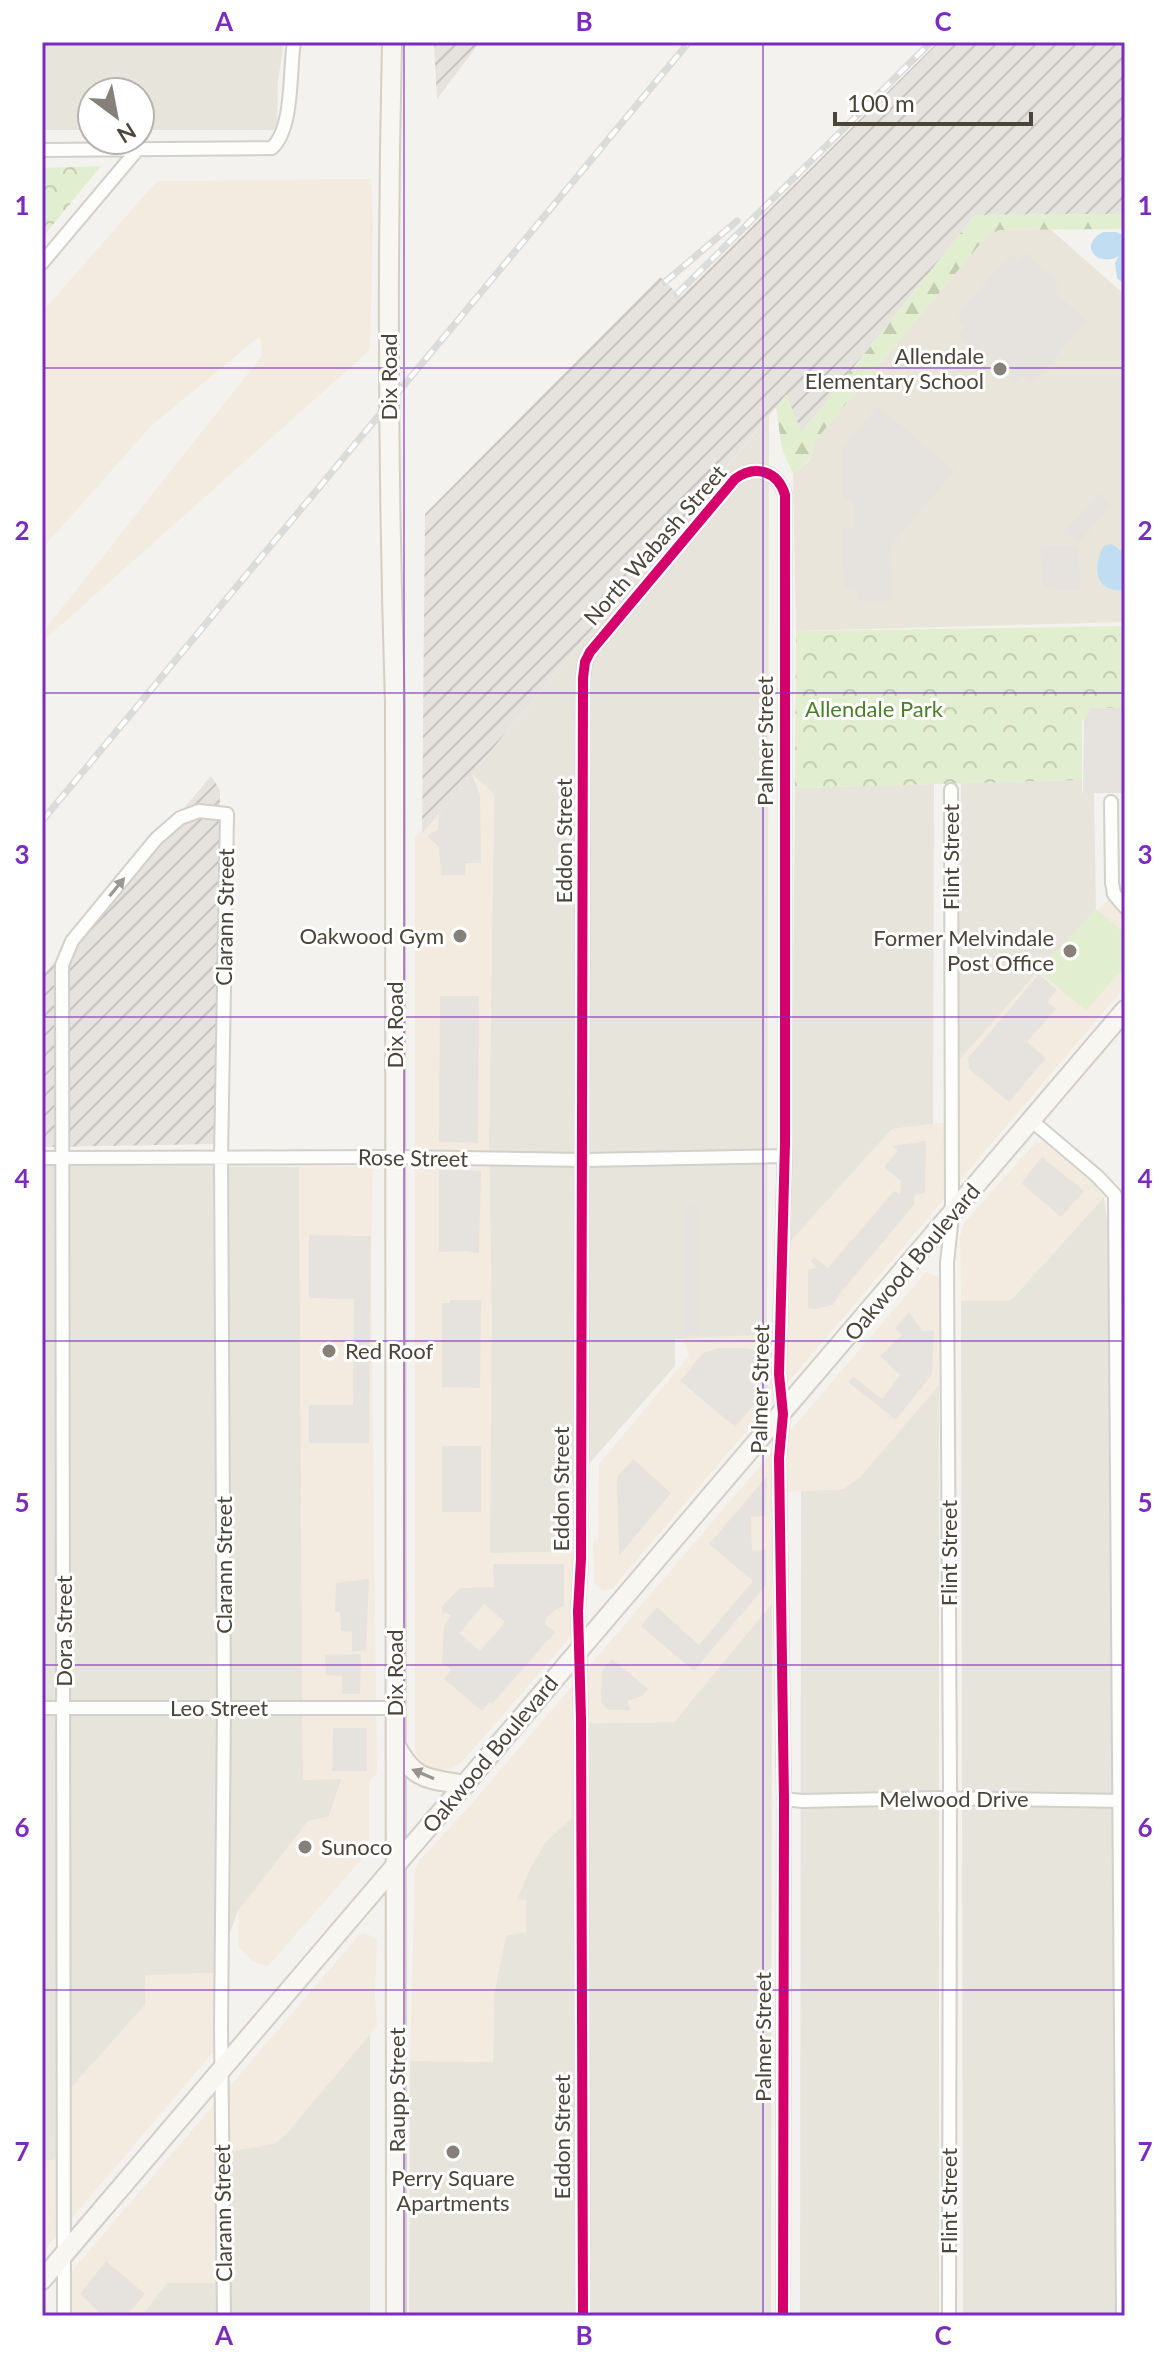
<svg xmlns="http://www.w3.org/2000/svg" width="1167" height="2358" font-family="Lato,sans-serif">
	<defs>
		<pattern id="industrial-furrows" width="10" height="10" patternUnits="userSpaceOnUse" patternTransform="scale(2)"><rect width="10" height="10" fill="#e6e2de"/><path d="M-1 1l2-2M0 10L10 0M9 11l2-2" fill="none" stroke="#c7c3bf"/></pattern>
		<pattern id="forest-firs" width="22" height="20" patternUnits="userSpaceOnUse" patternTransform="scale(2)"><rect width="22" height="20" fill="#e1eecf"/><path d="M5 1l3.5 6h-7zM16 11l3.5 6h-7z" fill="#c3cdb2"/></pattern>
		<pattern id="park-crowns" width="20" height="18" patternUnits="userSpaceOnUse" patternTransform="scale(2)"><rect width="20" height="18" fill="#e1eecf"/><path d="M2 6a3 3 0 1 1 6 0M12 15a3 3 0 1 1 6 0" fill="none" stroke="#c3cdb2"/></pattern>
	</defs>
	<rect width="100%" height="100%" fill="#f4f2ee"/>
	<path fill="#e7e4dc" d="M42,42h242l-6,39 -1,46 -3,3h-134v-38h-48v38h-50z
		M769,416l-2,921 -92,2v27l-110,125 1,61 -76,1 -1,-413 5,-345 -22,-21z
		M1082,780v13h12l2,116 -140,155 5,-281z
		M934,784l-1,340 -41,5 -101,112 4,-453z
		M42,1165l257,2 4,612 39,-1 -13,38 -91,95 -23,62 -70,3v29l-74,83v70l-29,3z
		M1104,1197l3,22 18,1v1096h-162l-2,-1015h47l5,-3z
		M939,1385v931h-139l1,-825 42,-2 16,-11z
		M772,1603l-1,713h-362l1,-255 83,1 1,-68 12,-59 11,-36 13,-31 15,-25 27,-26 1,-94 101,-1z
		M370,2034v282h-229l26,-33h48v-129l59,-11 12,-9z"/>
	<path fill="#f3ebdf" d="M371,179l2,45 -3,126 -328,292v-9l220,-277 -2,-20 -109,90 -109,123v-237l115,-131z
		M472,774l22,20 -5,346 3,176 -2,237 75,-1 9,-2 -3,81 -4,10 -105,121 -12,7 -16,1 -13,-5 -6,-13v-915z
		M1125,798v189l-512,601 -11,3 -8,-8 -1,-41 5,-3 1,-75 90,-108 -6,-18 103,-4 5,-93 101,-112 63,-8 1,-57 82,-93 85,-87z
		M1043,1141l51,43 10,13 -91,101 -5,3h-47l-1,-64 4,-14 72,-81z
		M371,1166l2,4 -2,85 6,518 -8,8v70l-102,116 -15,-6 -13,-14 -1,-36 70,-90 21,-5 13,-37 -39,1 -4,-613z
		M926,1272l15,6 -2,107 -80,93 -16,11 -71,4v110l-98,119 -101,1 -1,94 -27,26 -15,26 -13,30 9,1v32l-20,4 -12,58 -1,68 -83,-1 5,-192 5,-9 46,-50z
		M365,1933l12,6 -2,55 2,32 -91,108 -12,10 -59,10v129h-48l-26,33h-69l-1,-44 288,-337z
		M215,1973l1,76 -174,204v-92l29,-3v-70l74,-83v-30z"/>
	<path fill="url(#industrial-furrows)" d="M434,42h46l-43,57z
		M938,42h187v172l-150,1 -174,218 -15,-38 -364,439 3,-320 235,-237 21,20z
		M211,776l9,14 -3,354 -175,3v-170z"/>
	<path fill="#eae5da" d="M1050,229l75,66v327l-329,9 -3,-157 17,-14 4,-18 172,-205 13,-7z"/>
	<path fill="#e1eecf" d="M1096,909l29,25v32l-39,44 -48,-39z"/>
	<path fill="url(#forest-firs)" d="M1125,214v15l-126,1 -13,7 -172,205 -4,17 -17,15 -11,-25 -6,-42 10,-12 16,37 173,-217z"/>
	<path fill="url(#park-crowns)" d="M101,166l-59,72v-70z
		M1125,626v86l-43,8v60l-287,8 1,-157z"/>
	<path fill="#e6e3df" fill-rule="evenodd" d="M1026,253l35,31 -6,8 32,29 -55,63 -10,-7 -7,7 -57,-48 7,-10 -10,-9 55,-63 8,7z
		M876,407h4l75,64 -64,75 2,55h-36v-12h-13l-3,-61 14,-1 -2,-26 -10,-2 -1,-46 2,-7z
		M1099,493l12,13 -33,37 -14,-11z
		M1048,546h30l3,44 -38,-1 -3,-41z
		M1091,708h34v85h-42l1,-72z
		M472,774l8,21 1,68h-15l-1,12h-24l-2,-28 -12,-11 11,-7 1,-15z
		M1039,974l18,16 -10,12 9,7 -29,33 19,16 -37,44 -40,-33 -1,-11z
		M440,996h39l-1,147 -39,-1z
		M926,1141l-1,52 -10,2 -1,10 -73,87 -8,13 -16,4 -9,-1v-38l9,-2 -6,-7 3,-4 14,11 66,-77 6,3 1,-13 -17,-14 14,-16 -5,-5z
		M1042,1157l42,34 -23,26 -40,-34z
		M439,1169l42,2 -2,82 -15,-2 -25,1z
		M683,1203l17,2v129h-17z
		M309,1235l62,1 -2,207h-60v-38h44l1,-106 -45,-1z
		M450,1300h31l-1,88 -38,-1v-84h8z
		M909,1312l13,19 12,-1 -2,44 -36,46 -48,-38 6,-5 28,22 18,-24 -20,-19 22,-21 -7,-7z
		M719,1348h24l22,3 3,37 -33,39 -55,-46 23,-28z
		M442,1446h39v66h-39z
		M633,1459l38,34 -52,63 -2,-79z
		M767,1476l-2,40 -14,1 1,34 14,-1v35l-72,86 -53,-45 16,-19 42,38 54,-64 -44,-37z
		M493,1564h71v42l-8,3 -10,9 -1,6 10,8 -63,72 -2,-2 -8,9 -38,-32 7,-9 -9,-8 2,-36 7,-11 -9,-3v-6l18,-18 34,-1zM484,1604l21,18 -25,29 -21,-18z
		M369,1579l-3,71 -14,2v-20l-11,-1 -1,-19h-5l1,-29z
		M361,1654l-1,40h-18v-18l-16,-1 -1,-20z
		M612,1659l36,30 -6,7 -15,5 4,9h-23l-7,-8 1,-31z
		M333,1728h34v43h-35z
		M106,2261l39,33 -19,22h-23l-23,-22z"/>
	<path fill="#c0ddf1" d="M1103,232h13l9,4v49l-8,-7 -2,-15 4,-7c-21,12 -42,-10 -16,-24z
		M1112,544l13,10v36c-5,0 -10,1 -14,-1 -19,-5 -15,-31 -7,-43z"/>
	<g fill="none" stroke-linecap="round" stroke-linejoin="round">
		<defs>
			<path id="street" d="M42,150l230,-2c22,-21 17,-76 22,-106
				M42,263l96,-114
				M1111,802l1,81 2,11 11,13
				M1032,1121l65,55 18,19 8,1121
				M42,1158l352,-1 190,3 200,-4
				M42,1708h354
				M784,1799l18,2 132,-3 190,3
				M64,2316l-2,-1351 10,-24 84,-102 24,-21 19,-7 28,3 -6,344 3,550 -3,319 3,289
				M583,2316l-2,-597 -3,-108 3,-52 2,-881 2,-16 5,-10 145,-173c20,-15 43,-8 50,16v648l-6,231 4,40 -4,44 5,341 -1,517
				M949,2316l1,-531 -3,-522 5,-48 -1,-425"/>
			<path id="secondary" d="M392,42c-5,221 -4,442 3,662l1,1612
				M396,1746c19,36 32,32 69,39
				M42,2280l1083,-1270"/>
		</defs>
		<use href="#street" stroke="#d2d0cb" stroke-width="16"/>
		<use href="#secondary" stroke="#d3cfc5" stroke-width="22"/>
		<use href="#street" stroke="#fdfdfc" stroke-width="12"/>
		<use href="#secondary" stroke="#f7f6f1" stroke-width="18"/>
		<defs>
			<path id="rail" d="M665,282l72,-61
				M677,294l254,-252
				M42,821l647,-779"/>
		</defs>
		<use href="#rail" stroke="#dbdbda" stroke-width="7"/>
		<use href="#rail" stroke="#fff" stroke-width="4" stroke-dasharray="12" stroke-linecap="butt"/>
		<defs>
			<path id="cycleway" d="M583,2316l-2,-597 -3,-108 3,-52 2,-881 2,-16 5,-10 145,-173c20,-15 43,-8 50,16v648l-6,231 4,40 -4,44 5,341 -1,517"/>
		</defs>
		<use href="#cycleway" stroke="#fff" stroke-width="15"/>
		<use href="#cycleway" stroke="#d6006c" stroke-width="10"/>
	</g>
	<defs><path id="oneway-solid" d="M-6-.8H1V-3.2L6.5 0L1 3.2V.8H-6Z" transform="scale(2)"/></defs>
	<use fill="#9b9791" href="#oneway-solid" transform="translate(117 887) rotate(-51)"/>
	<use fill="#98948c" href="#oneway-solid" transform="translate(423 1774) rotate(-157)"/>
	<path fill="none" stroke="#7b2cbf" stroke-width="2" stroke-opacity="0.55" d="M404,42v2274M763,42v2274M42,368h1083M42,693h1083M42,1017h1083M42,1341h1083M42,1665h1083M42,1990h1083"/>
	<g fill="#868178" stroke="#fff" stroke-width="3">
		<circle cx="1000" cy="369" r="8"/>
		<circle cx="460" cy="936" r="8"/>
		<circle cx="1070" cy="951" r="8"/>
		<circle cx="329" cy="1351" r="8"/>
		<circle cx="305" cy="1847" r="8"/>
		<circle cx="453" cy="2152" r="8"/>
	</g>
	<g text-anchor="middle" stroke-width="6" stroke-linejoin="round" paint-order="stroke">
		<g font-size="22" fill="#4b4439" stroke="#fff" text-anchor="end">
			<text x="984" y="364">Allendale<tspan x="984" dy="25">Elementary School</tspan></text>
			<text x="444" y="944">Oakwood Gym</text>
			<text x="1054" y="946">Former Melvindale<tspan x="1054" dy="25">Post Office</tspan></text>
			<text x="345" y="1359" text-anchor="start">Red Roof</text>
			<text x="321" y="1855" text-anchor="start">Sunoco</text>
			<text x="453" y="2186" text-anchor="middle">Perry Square<tspan x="453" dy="25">Apartments</tspan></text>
		</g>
		<g font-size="22" fill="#4b4439" stroke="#fff">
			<text transform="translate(389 377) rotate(-90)" y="8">Dix Road</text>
			<text transform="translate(655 545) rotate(-49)" y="8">North Wabash Street</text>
			<text transform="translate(765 741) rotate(-90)" y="8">Palmer Street</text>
			<text transform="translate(564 841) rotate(-90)" y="8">Eddon Street</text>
			<text transform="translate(951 857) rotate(-90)" y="8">Flint Street</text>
			<text transform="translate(225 917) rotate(-89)" y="8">Clarann Street</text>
			<text transform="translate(395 1025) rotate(-90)" y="8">Dix Road</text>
			<text transform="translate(413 1158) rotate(1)" y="8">Rose Street</text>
			<text transform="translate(912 1262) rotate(-50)" y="8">Oakwood Boulevard</text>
			<text transform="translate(760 1389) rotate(-89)" y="8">Palmer Street</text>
			<text transform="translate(561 1489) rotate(-90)" y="8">Eddon Street</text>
			<text transform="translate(949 1553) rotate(-90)" y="8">Flint Street</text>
			<text transform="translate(224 1565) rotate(-90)" y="8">Clarann Street</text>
			<text transform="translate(64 1631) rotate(-90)" y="8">Dora Street</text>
			<text transform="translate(395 1673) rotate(-90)" y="8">Dix Road</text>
			<text x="219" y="1716">Leo Street</text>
			<text transform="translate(490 1754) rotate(-50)" y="8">Oakwood Boulevard</text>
			<text x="954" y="1807">Melwood Drive</text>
			<text transform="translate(763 2037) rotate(-90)" y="8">Palmer Street</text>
			<text transform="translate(397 2090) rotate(-90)" y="8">Raupp Street</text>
			<text transform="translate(562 2137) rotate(-90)" y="8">Eddon Street</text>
			<text transform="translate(949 2201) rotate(-90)" y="8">Flint Street</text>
			<text transform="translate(223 2213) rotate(-91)" y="8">Clarann Street</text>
		</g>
		<g font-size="22" fill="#4a7f2a" stroke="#fff">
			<text x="874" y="717">Allendale Park</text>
		</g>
	</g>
	<rect width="1167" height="2358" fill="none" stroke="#ffffff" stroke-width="88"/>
	<g transform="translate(116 116) rotate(148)"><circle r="38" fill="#ffffff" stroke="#b7b4b0" stroke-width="2"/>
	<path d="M0-6L14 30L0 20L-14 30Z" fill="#868178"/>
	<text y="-12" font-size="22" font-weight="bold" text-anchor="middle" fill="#4b4439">N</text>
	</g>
	<path d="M835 112v12h196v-12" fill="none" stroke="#4b4439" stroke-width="4"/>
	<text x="847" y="112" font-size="24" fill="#4b4439" stroke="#ffffff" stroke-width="6" paint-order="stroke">100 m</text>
	<rect x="44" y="44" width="1079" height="2270" fill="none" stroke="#7b2cbf" stroke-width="3"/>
	<g font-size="26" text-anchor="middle" font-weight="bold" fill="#7b2cbf">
		<text x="224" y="31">A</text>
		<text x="584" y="31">B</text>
		<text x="943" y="31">C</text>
		<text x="22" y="215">1</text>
		<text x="1145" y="215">1</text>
		<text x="22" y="540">2</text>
		<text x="1145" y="540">2</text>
		<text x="22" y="864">3</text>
		<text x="1145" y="864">3</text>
		<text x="22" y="1188">4</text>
		<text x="1145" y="1188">4</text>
		<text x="22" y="1512">5</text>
		<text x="1145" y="1512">5</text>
		<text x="22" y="1837">6</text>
		<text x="1145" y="1837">6</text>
		<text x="22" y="2161">7</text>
		<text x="1145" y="2161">7</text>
		<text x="224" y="2345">A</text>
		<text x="584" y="2345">B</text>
		<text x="943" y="2345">C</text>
	</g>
</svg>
